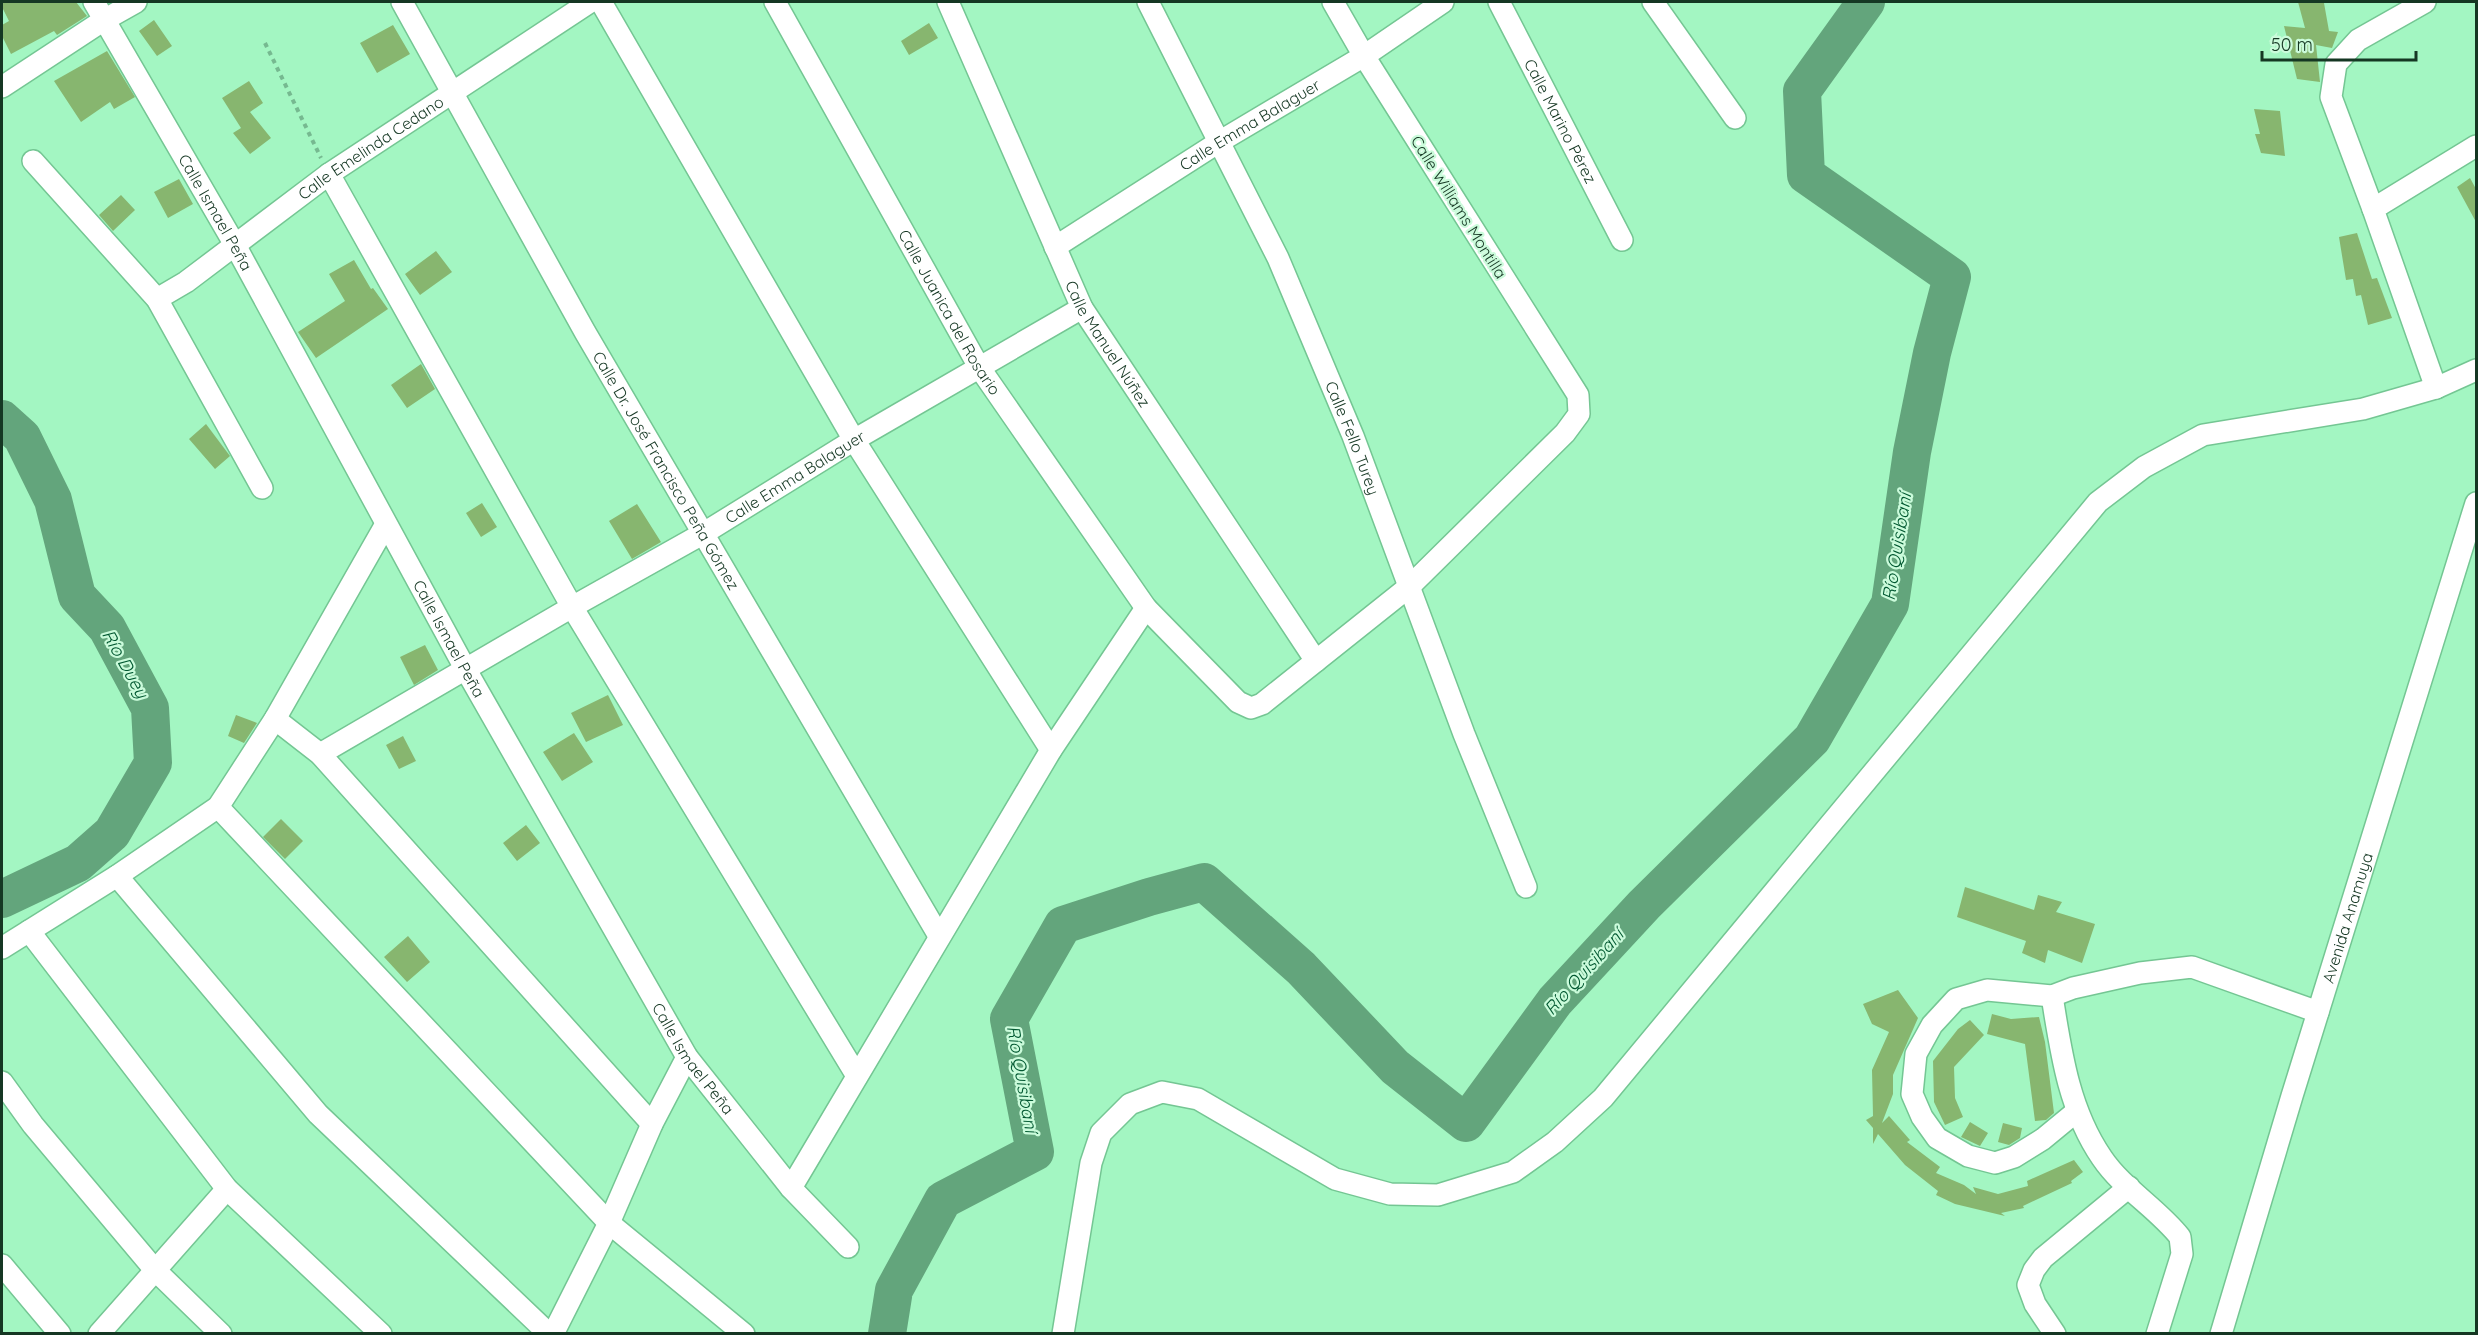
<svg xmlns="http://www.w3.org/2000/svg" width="2478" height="1335" font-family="Quicksand,sans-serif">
	<rect width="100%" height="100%" fill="#a3f6c2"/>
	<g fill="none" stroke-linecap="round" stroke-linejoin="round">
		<path stroke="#63a57c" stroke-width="38" d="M2,419l20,18 31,63 24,96 30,32 43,80 3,55 -41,70 -34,30 -76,36
			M887,1334l7,-44 49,-90 92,-48 -26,-133 54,-94 86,-28 55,-15 97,86 94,99 71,56 89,-122 89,-96 168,-166 78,-135 22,-152 20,-99 20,-76 -146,-102 -4,-84 64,-89"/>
	</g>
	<path fill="#87b66f" d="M2,2h74l11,14 -30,19 -3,-4 -43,23 -9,-18v-11l7,-4 -7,-14z
		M2298,2l26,1 5,28 9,1 -6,16 -16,-3 4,37 -23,-3 -13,-53 21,2z
		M154,20l18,26 -15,10 -18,-25z
		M929,23l9,15 -29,17 -8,-14z
		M393,25l17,29 -33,19 -17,-30z
		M107,51l28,46 -21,12 -4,-7 -29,20 -27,-41z
		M249,81l14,22 -13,9 21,26 -21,16 -17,-21 8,-5 -19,-30z
		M2254,109l26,2 5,45 -24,-3 -6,-19h5z
		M2470,178l6,11v33l-19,-35z
		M179,179l14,25 -25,14 -14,-26z
		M121,195l14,15 -22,21 -14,-16z
		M2357,233l15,46 5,-1 15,40 -24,7 -7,-30 -5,1 -3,-17 -7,1 -7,-43z
		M436,251l16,21 -32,23 -15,-21z
		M354,260l17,29 2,-1 15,21 -72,49 -18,-26 47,-31 -16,-27z
		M421,364l14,25 -28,19 -16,-23z
		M206,424l24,32 -15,13 -26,-30z
		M482,503l15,24 -16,10 -15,-24z
		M637,504l24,38 -29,17 -23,-38z
		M425,645l13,25 -24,15 -14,-28z
		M608,695l15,30 -37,17 -15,-29z
		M236,715l21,8 -13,20 -16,-7z
		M574,733l19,29 -31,19 -19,-29z
		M403,736l13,25 -17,8 -13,-24z
		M281,819l22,22 -18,18 -22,-22z
		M526,825l14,18 -23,18 -14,-18z
		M1965,887l69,23 4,-15 24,7 -6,10 39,12 -13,39 -34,-13 -3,13 -23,-10 4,-12 -69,-24z
		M408,936l22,26 -23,20 -23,-25z
		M1898,990l20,28 -25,57v19l-11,29 7,-7 21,24 -3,2 33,25 -4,6 28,12 12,9 -3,-7 25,7 30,-8 -1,-5 47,-21 9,12 -12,9 1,2 -49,23 1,2 -23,5 4,3 -50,-12 -19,-9 2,-4 -33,-26 -27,-31 -5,10v-16l-7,-8 7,-4 -1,-46 17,-38 -17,-8 -9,-20z
		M1992,1014l19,5 28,-2 6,25 9,71 -8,7 -11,1 -10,-77 -38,-10z
		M1970,1020l14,15 -30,32 1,31 8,19 -18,8 -11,-23 -1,-41 25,-32z
		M1970,1122l18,11 -8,13 -19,-9z
		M2003,1123l19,5 -2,10 -11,7 -11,-3z"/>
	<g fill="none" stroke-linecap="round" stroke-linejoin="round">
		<defs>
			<g id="minor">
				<path id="s1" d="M94,2l141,243 231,425 221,387 104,131 57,59"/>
				<path id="s2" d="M402,2l183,330 354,604"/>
				<path d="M601,2l253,438 197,310"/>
				<path id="s3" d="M775,2l204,365 167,241 92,94 13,6 11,-4 148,-118 155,-153 14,-19 -1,-19 -214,-339 -31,-54"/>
				<path id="s4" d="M948,2l134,306 234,353"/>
				<path id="s5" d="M1148,2l130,256 75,178 111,298 62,153"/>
				<path id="s6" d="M1499,2l123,238"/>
				<path d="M1653,2l82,116"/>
				<path d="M2,87l102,-67 32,-18"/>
				<path d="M33,161l124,138 105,189"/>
				<path d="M329,174l243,433 285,469"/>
				<path d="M2373,209l-42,-112 5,-33 22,-24 67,-38"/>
				<path id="s7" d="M1055,247l164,-105 145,-86 79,-54"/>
				<path id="s8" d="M157,299l29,-17 143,-108 261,-172"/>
				<path d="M2436,388l-63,-179 103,-63"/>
				<path d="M275,719l45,35 332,370"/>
				<path id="s9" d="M320,754l252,-147 132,-74 150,-93 228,-132"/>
				<path d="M218,807l391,416 135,111"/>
				<path d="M117,876l201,238 231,220"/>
				<path d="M29,931l198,258 154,145"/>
				<path d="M2,948l115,-72 101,-69 57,-88 111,-195"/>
				<path d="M2052,996c9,57 17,114 50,162 21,31 55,50 78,79l2,17 -25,80"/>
				<path d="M2,1082l31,43 122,145 66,64"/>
				<path d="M2077,1111l-34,28 -29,18 -19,6 -27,-7 -31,-18 -15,-21 -10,-23 4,-40 16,-29 24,-26 31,-9 65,6 21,-8 67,-15 52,-6 126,45"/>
				<path d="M791,1188l260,-438 95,-142"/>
				<path d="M2,1265l58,69"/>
				<path d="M99,1334l128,-145"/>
				<path d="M553,1334l56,-111 43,-99 35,-67"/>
				<path d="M1063,1334l28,-171 10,-30 29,-29 32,-12 36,7 137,80 55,15 48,1 75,-23 42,-30 48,-44 495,-596 46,-35 59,-32 160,-26 73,-21 40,-18"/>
				<path d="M2055,1334l-20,-30 -7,-19 6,-15 9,-12 86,-71"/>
				<path id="s10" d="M2221,1334l71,-238 184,-593"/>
			</g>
		</defs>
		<use href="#minor" stroke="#74c693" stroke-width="24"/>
		<path stroke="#76b990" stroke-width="4" stroke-dasharray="4.5 4.5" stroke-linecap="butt" d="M265,43l56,115"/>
		<use href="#minor" stroke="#fff" stroke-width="21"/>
	</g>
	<g text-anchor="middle" stroke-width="4.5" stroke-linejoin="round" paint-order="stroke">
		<g font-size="16" fill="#153723" stroke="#cbfbdb">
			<text dy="6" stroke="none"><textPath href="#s6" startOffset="134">Calle Marino Pérez</textPath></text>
			<text dy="6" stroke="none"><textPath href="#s7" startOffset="230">Calle Emma Balaguer</textPath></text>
			<text dy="6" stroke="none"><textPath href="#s8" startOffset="262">Calle Emelinda Cedano</textPath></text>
			<text transform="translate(1459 207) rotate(58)" y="6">Calle Williams Montilla</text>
			<text dy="6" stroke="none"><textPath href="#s1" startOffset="243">Calle Ismael Peña</textPath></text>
			<text dy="6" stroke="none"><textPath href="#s3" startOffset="356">Calle Juanica del Rosario</textPath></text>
			<text dy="6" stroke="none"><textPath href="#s4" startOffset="378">Calle Manuel Núñez</textPath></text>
			<text dy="6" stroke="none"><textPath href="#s5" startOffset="482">Calle Fello Turey</textPath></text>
			<text dy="6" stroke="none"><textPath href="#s2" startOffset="538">Calle Dr. José Francisco Peña Gómez</textPath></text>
			<text dy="6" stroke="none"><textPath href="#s9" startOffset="550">Calle Emma Balaguer</textPath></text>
			<text dy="6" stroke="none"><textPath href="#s1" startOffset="729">Calle Ismael Peña</textPath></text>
			<text dy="6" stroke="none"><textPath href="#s10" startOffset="435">Avenida Anamuya</textPath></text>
			<text dy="6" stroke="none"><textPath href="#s1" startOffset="1215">Calle Ismael Peña</textPath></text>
		</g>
		<g font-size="18" font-style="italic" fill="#015730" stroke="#cbfbdb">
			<text transform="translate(1897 547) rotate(-81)" y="6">Río Quisibaní</text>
			<text transform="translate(125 664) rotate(61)" y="6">Río Duey</text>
			<text transform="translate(1584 972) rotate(-48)" y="6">Río Quisibaní</text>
			<text transform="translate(1022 1079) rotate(80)" y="6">Río Quisibaní</text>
		</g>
	</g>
	<rect width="2478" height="1335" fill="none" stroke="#153723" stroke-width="6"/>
	<path d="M2262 51v9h154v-9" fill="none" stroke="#153723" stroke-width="3"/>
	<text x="2271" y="51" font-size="18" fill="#153723" stroke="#cbfbdb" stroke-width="4.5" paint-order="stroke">50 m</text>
</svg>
